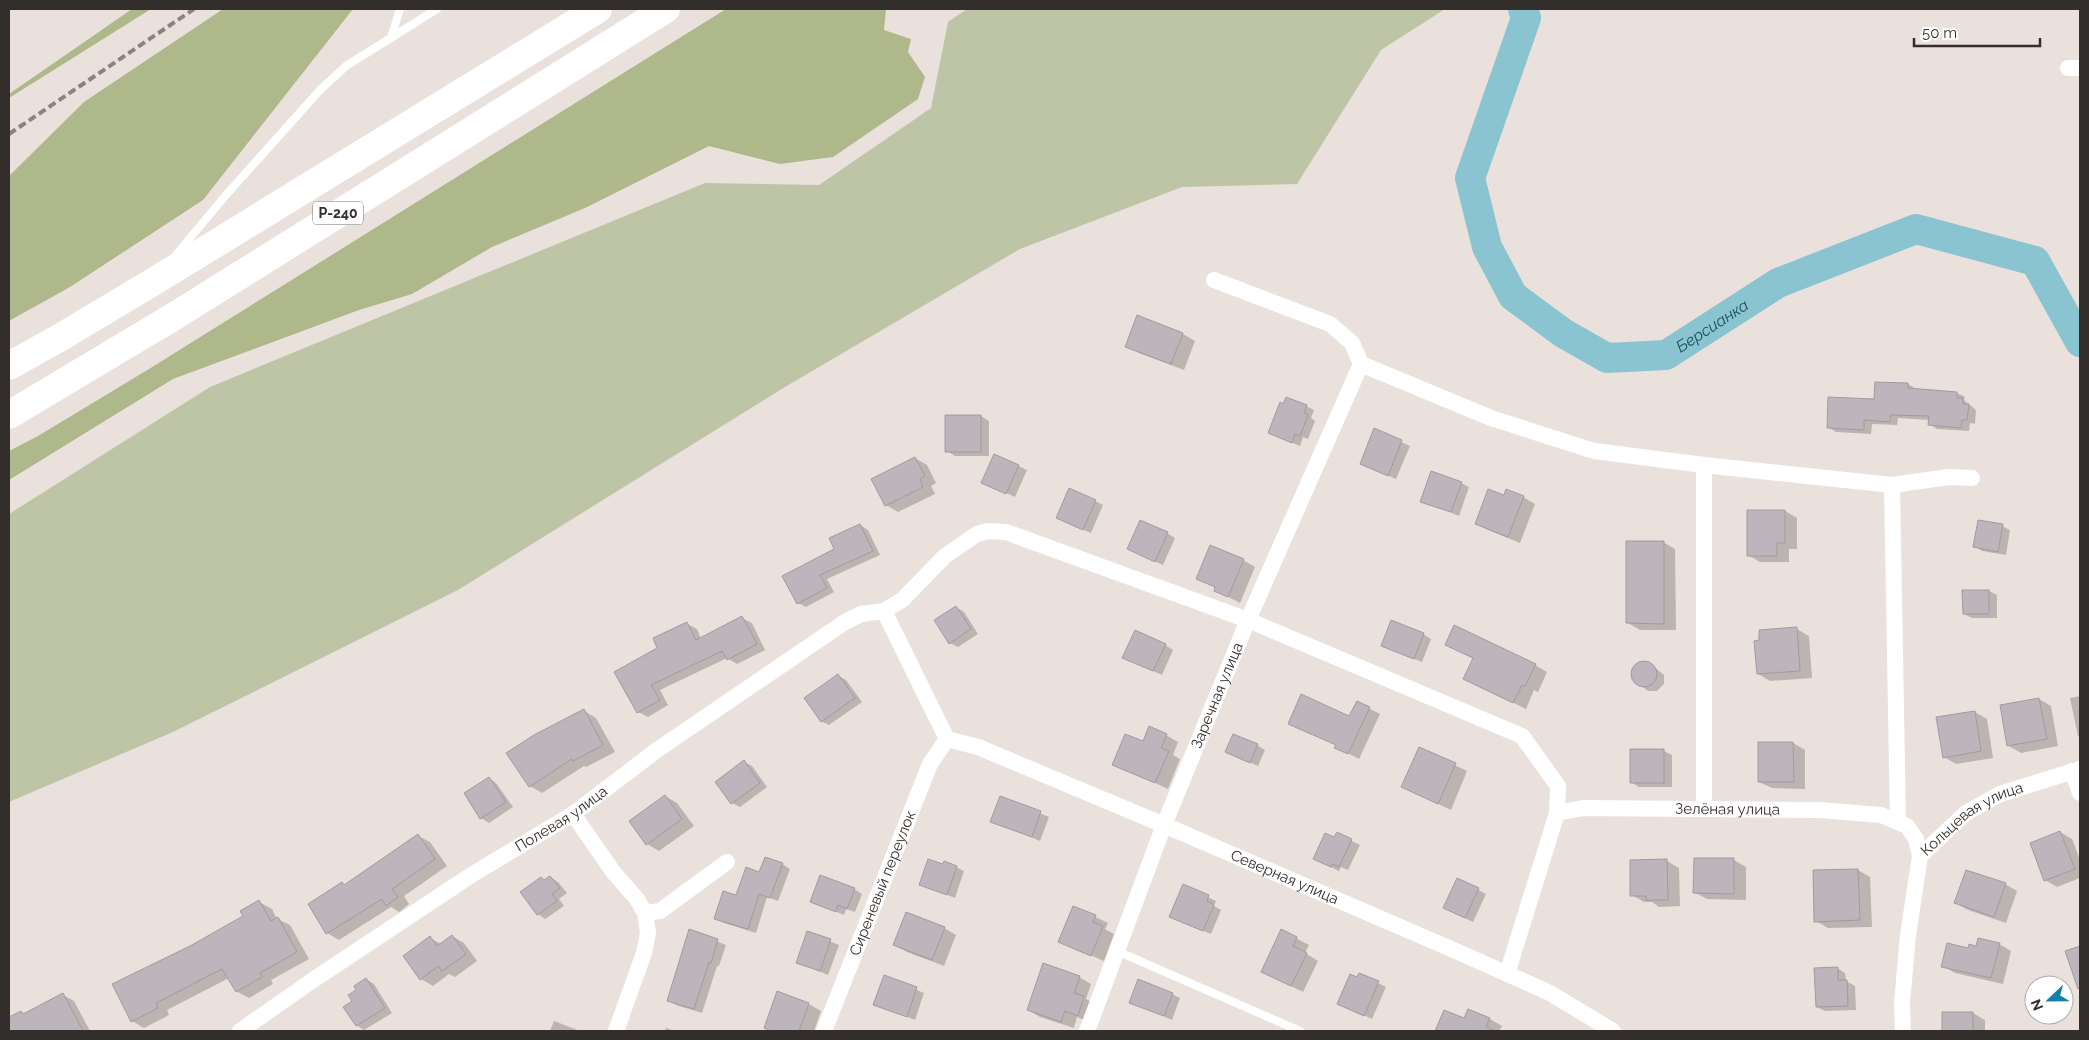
<svg xmlns="http://www.w3.org/2000/svg" width="2089" height="1040" font-family="Raleway,sans-serif">
	<rect width="100%" height="100%" fill="#ebe1dc"/>
	<path fill="#bec5a6" d="M967,9h478l-64,41 -84,134 -115,3 -162,62 -235,138 -327,203 -285,142 -164,70v-288l201,-127 495,-204 114,2 112,-77 17,-86z"/>
	<path fill="#afb88a" d="M132,9h19l-142,89v-4z
		M223,9h130l-150,191 -133,87 -61,34v-145l75,-74z
		M726,9h160l-2,21 27,9 -3,13 17,25 -7,22 -85,58 -53,7 -71,-18 -124,62 -93,39 -80,47 -53,16 -186,69 -164,101v-29l29,-15 111,-67z"/>
	<path fill="#0003" d="M1183,334l12,7 -11,29 -45,-17 -12,-7z
		M1908,384l8,5 41,4 8,4 -1,3 12,10 -1,14 -5,-1 -1,8 -32,-2 -8,-5 1,-4 -32,-2 -1,7 -25,-1 -1,10 -35,-2 -8,-5z
		M1306,406l8,4 -3,8 4,3 -7,18 -5,-2 -3,9 -30,-13z
		M981,416l8,5v35h-34l-8,-5z
		M1375,430l35,16 -14,33 -35,-15z
		M995,455l32,15 -12,27 -24,-11z
		M915,458l12,7 9,18 -5,3 4,8 -37,18 -12,-7z
		M1461,483l8,4 -10,29 -37,-15z
		M1505,497h18l12,7 -15,39 -32,-13 -12,-7z
		M1095,501l8,4 -12,28 -26,-11z
		M1785,511l12,7v31h-8v13h-29l-12,-7z
		M860,525l8,5 12,25 -53,24 7,13 -28,15 -8,-4 38,-54z
		M2002,526l8,4 -4,25 -24,-4 -7,-5z
		M1167,533l8,5 -12,27 -27,-12z
		M1663,542l12,7 1,81h-36l-12,-7z
		M1243,560l12,7 -15,36 -25,-13 1,-2 -18,-10z
		M1989,591l8,4v23h-25l-8,-4z
		M956,607l8,5 14,22 -20,13 -8,-4z
		M742,618l10,5 13,27 -28,14 -10,-6 -67,32 8,15 -20,12 -10,-5 21,-64 28,-24 10,5 4,10z
		M1797,629l12,7 3,42 -42,3 -12,-7z
		M1423,634l8,5 -9,23 -32,-13z
		M1446,644l89,21 12,7 -9,20 -4,-2 -8,19 -49,-24 -3,-26z
		M1165,645l8,5 -11,25 -31,-14z
		M1639,663h10l15,12v9l-7,7h-9l-15,-12v-9z
		M838,676l8,4 16,22 -33,23 -8,-4z
		M2080,696v42l-2,-2 -8,-38z
		M2039,699l12,7 7,40 -37,7 -12,-7z
		M1357,702l23,12 -21,45 -23,-12z
		M584,711l12,7 19,34 -29,15 -2,-1 -42,27 -12,-7z
		M1975,712l12,7 6,39 -37,6 -12,-7z
		M1166,735l12,7 -5,13 7,4 -12,30 -54,-25 29,-21z
		M1793,743l12,7v39l-33,-1 -13,-6z
		M1257,745l8,5 -7,16 -23,-10z
		M1419,748l48,23 -16,39 -49,-23z
		M1664,751l8,4v32h-33l-8,-5z
		M744,762l8,4 15,21 -27,20 -8,-4z
		M489,778l7,5 17,24 -24,16 -8,-5z
		M665,796l12,7 17,23 -35,25 -12,-7z
		M1001,797l48,20 -9,24 -48,-20z
		M2060,832l12,7 8,21v18l-23,9 -12,-7z
		M1337,834l23,11 -12,25 -7,-3 -2,4 -17,-8z
		M418,836l12,6 17,24 -43,30 5,8 -10,8 -8,-5 -52,33 -12,-7 15,-49 4,2z
		M1695,859l39,1 12,7v33l-39,-1 -13,-7z
		M1631,861h36l12,7 1,38 -21,1 -7,-5h-8l-12,-7z
		M782,864l8,5 -12,32 -11,-4 -11,36 -32,-10 -8,-5 44,-45z
		M944,866l12,1 8,4 -9,27 -35,-14z
		M1858,870l12,7 2,50 -44,1 -12,-7z
		M550,877l8,5 9,11 -8,6 5,7 -19,13 -7,-5 4,-36 4,3z
		M1458,879l28,15 -13,28 -21,-10z
		M2005,884l12,7 -11,32 -38,-13 -12,-7z
		M1183,886l33,15 -2,5 7,4 -10,24 -32,-13z
		M854,889l8,5 -7,18 -9,-3 -2,6 -33,-14z
		M259,902l13,7 5,10 13,6 19,34 -38,21 2,4 -24,14 -13,-7 -7,-13 -62,32 2,5 -25,13 -12,-7 58,-74 54,-31z
		M1074,907l34,16 -3,6 9,5 -10,27 -44,-19z
		M944,928l12,7 -12,31 -37,-14 -12,-7z
		M690,931l36,14 -7,21h-2l-15,47 -26,-8 -7,-5z
		M1282,931l27,14 -4,8 13,8 -15,31 -29,-14z
		M808,932l31,13 -11,30 -31,-13z
		M452,936l12,7 13,18 -22,16 -6,-3 -16,12 -12,-7 9,-41 11,6z
		M1999,944l12,7 -8,33 -48,-11 -12,-7 26,-17z
		M1837,968l8,5 1,8 9,5 1,24 -31,1 -8,-4z
		M1360,974l26,13 -14,32 -26,-12z
		M885,977l39,16 -9,27 -40,-16z
		M1079,977l12,7 -5,15 10,5 -6,18 -13,-5 -3,11 -34,-11 -12,-7z
		M366,979l8,5 18,29 -28,17 -8,-5 -3,-23z
		M778,993l31,11 12,7 -7,20h-43l-6,-3z
		M1172,994l8,4 -8,22 -41,-18z
		M63,995l11,6 16,30h-39l3,-2 -1,-2 -8,4h-36v-13l12,-6 4,2z
		M1445,1011l20,9 25,-1 12,7 -3,5h-62z
		M1943,1013h30l12,7v11h-42z
		M554,1021l21,8 4,2h-29z
		M666,1028l9,3h-10z"/>
	<g fill="none" stroke-linecap="round" stroke-linejoin="round">
		<path stroke="#89c4d0" stroke-width="30" id="s1" d="M1523,9l3,9 -56,160 17,69 26,49 50,37 44,25 59,-3 112,-72 138,-54 119,32 45,81"/>
	</g>
	<path fill="#bcb5bc" stroke="#a19aa2" d="M1137,315l46,18 -12,31 -46,-17z
		M1875,382l33,1v5l49,4v6h6v6h6l-2,16h-5l-1,8 -33,-3 1,-9 -39,-1v7l-26,-2v10l-37,-2 1,-31 46,2z
		M1286,397l21,8 -3,8 4,2 -8,21 -5,-2 -3,9 -24,-10 12,-31 3,2z
		M945,415h36v37h-36z
		M1374,428l28,12 -14,36 -28,-12z
		M994,454l25,11 -13,29 -25,-11z
		M915,457l10,19 -5,3 3,8 -38,19 -14,-27z
		M1431,471l31,11 -11,30 -31,-10z
		M1069,488l27,12 -13,30 -27,-12z
		M1488,489l16,6 2,-6 18,7 -16,41 -33,-13z
		M1747,510h38v33h-8v13h-30z
		M1140,520l28,12 -13,30 -28,-13z
		M1978,520l25,4 -5,28 -25,-5z
		M860,524l13,27 -53,24 7,13 -30,16 -15,-28 52,-27 -5,-11z
		M1626,541h38v83l-38,-1z
		M1210,545l34,14 -16,38 -14,-6 1,-4 -19,-8z
		M1962,590h27v24h-26z
		M956,606l15,23 -22,15 -15,-24z
		M742,616l15,28 -30,16 -5,-9 -71,34 9,15 -23,13 -23,-41 43,-24 -4,-10 34,-16 9,18z
		M1391,620l33,13 -10,26 -33,-13z
		M1454,625l82,39 -11,22 -3,-1 -9,18 -50,-24 10,-21 -28,-13z
		M1797,627l3,44 -43,3 -3,-33 5,-1v-10z
		M1135,630l31,14 -13,27 -31,-13z
		M1631 674a13 13 0 1 1 26 0a13 13 0 1 1-26 0Z
		M838,674l17,24 -34,24 -17,-24z
		M1301,694l48,22 8,-15 13,6 -22,47 -14,-6 2,-3 -48,-21z
		M2039,698l8,41 -40,7 -7,-41z
		M584,709l19,36 -30,16 -1,-2 -43,28 -23,-34 28,-18z
		M1975,711l6,40 -38,7 -7,-41z
		M1149,726l18,8 -6,14 8,3 -14,32 -43,-18 13,-31 18,7z
		M1233,734l25,10 -8,19 -25,-11z
		M1758,742h35l1,40h-36z
		M1419,747l37,16 -18,41 -37,-17z
		M1630,749h34v34h-34z
		M744,760l16,23 -29,21 -16,-22z
		M489,777l17,25 -26,17 -16,-26z
		M665,795l17,24 -36,26 -17,-24z
		M1000,796l41,15 -9,26 -42,-15z
		M2060,831l15,38 -31,12 -14,-38z
		M1337,832l15,7 -13,28 -7,-3 -1,3 -18,-8 12,-26 9,4z
		M418,834l17,25 -43,30 6,8 -12,9 -4,-7 -56,35 -18,-30 34,-22 2,3z
		M765,857l18,6 -13,35 -11,-4 -11,35 -34,-10 9,-28 13,4 10,-28 13,5z
		M1694,858h40v36l-41,-1z
		M928,859l15,5 1,-3 13,5 -10,29 -28,-10z
		M1667,859l1,41h-22v-4h-16v-36z
		M1858,869l2,51 -46,2 -1,-52z
		M1966,870l40,13 -12,34 -40,-14z
		M820,875l35,13 -8,21 -9,-4 -2,7 -26,-10z
		M550,876l10,12 -8,6 5,7 -20,14 -17,-23 21,-15 3,3z
		M1457,878l22,10 -14,30 -22,-10z
		M1183,884l26,11 -2,6 7,4 -11,26 -34,-14z
		M259,900l12,21 7,-4 19,35 -37,21 2,4 -26,15 -14,-23 -66,34 2,5 -27,14 -19,-38 78,-38 53,-30 -3,-5z
		M1073,906l23,9 -3,7 10,4 -12,30 -33,-14z
		M906,912l39,15 -13,33 -39,-15z
		M689,929l29,10 -7,24 -2,-1 -15,47 -27,-8z
		M1281,929l16,8 -4,9 14,7 -16,33 -30,-14z
		M807,931l24,8 -11,32 -24,-8z
		M452,935l14,19 -24,17 -4,-5 -18,14 -17,-24 27,-20 7,10z
		M1978,938l22,5 -9,35 -50,-11 6,-24 21,5 1,-4 7,2z
		M2080,946v42l-2,1 -13,-38z
		M1043,963l37,13 -6,17 10,3 -6,20 -13,-5 -4,11 -34,-12z
		M1838,967v13h9l1,26 -32,1 -2,-39z
		M1359,973l20,8 -15,35 -27,-12 13,-30 7,3z
		M884,975l33,12 -10,30 -34,-12z
		M366,978l19,30 -29,18 -13,-19 9,-6 -4,-6 8,-5 -2,-4z
		M1138,979l35,14 -9,23 -35,-13z
		M777,991l32,12 -10,28h-28l-7,-3z
		M63,993l20,38h-74v-14l12,-6 2,3z
		M1468,1009l22,9 -4,9 9,4h-60l9,-21 20,8z
		M1942,1012h31v19h-31z"/>
	<g fill="none" stroke-linecap="round" stroke-linejoin="round">
		<path stroke="#fff" stroke-width="8" d="M391,38l9,-29
			M175,256l51,-61 94,-105 26,-24 91,-57
			M1117,951l183,80"/>
		<g stroke="#fff" stroke-width="16">
			<path d="M2068,68h12"/>
			<path d="M1214,280l116,44 22,19 9,21 130,54 103,33 110,14"/>
			<path d="M1892,485l57,-8 23,1"/>
			<path d="M884,611l63,128"/>
			<path id="s2" d="M947,739l31,8 186,78 292,126 94,42 63,38"/>
			<path d="M2072,771l8,22"/>
			<path d="M1704,809v-344l188,20 6,337"/>
			<path id="s3" d="M1557,813l26,-5 236,2 62,5 26,11 9,13 4,17"/>
			<path d="M573,814l41,59 23,26 8,14 3,20 -4,20 -28,78"/>
			<path d="M645,913l15,-2 67,-49"/>
			<path id="s4" d="M240,1031l73,-51 160,-106 100,-60 84,-64 188,-128 16,-8 23,-3 18,-11 43,-44 32,-22 11,-3 18,1 242,88 274,116 36,50 -1,27 -50,161"/>
			<path id="s5" d="M824,1031l106,-267 17,-25"/>
			<path id="s6" d="M1087,1031l77,-206 84,-205 113,-256"/>
			<path id="s7" d="M1903,1031l-1,-28 6,-68 12,-79 46,-43 34,-19 80,-25"/>
		</g>
		<path stroke="#fff" stroke-width="28" d="M9,366l52,-29 92,-55 445,-273
			M9,415l164,-98 493,-308"/>
		<path stroke="#8a837f" stroke-width="4" stroke-dasharray="8 4" stroke-linecap="butt" d="M9,134l185,-125"/>
	</g>
	<g text-anchor="middle" stroke-width="5" stroke-linejoin="round" paint-order="stroke">
		<rect fill="#fff" stroke="#706d6b" stroke-width="1" x="313" y="201.5" width="50" height="23" rx="4"/>
		<g font-size="14" font-weight="bold" fill="#322e2c">
			<text x="338" y="218">Р-240</text>
		</g>
		<g font-size="15" fill="#322e2c" stroke="#fff">
			<text dy="5" stroke="none"><textPath href="#s6" startOffset="360">Заречная улица</textPath></text>
			<text dy="5" stroke="none"><textPath href="#s3" startOffset="171">Зелёная улица</textPath></text>
			<text dy="5" stroke="none"><textPath href="#s4" startOffset="385">Полевая улица</textPath></text>
			<text dy="5" stroke="none"><textPath href="#s7" startOffset="241">Кольцевая улица</textPath></text>
			<text dy="5" stroke="none"><textPath href="#s2" startOffset="365">Северная улица</textPath></text>
			<text dy="5" stroke="none"><textPath href="#s5" startOffset="159">Сиреневый переулок</textPath></text>
		</g>
		<g font-size="16" font-style="italic" fill="#1c4f59" stroke="#fff">
			<text dy="6" stroke="none"><textPath href="#s1" startOffset="532">Берсианка</textPath></text>
		</g>
	</g>
	<rect width="2089" height="1040" fill="none" stroke="#322e2c" stroke-width="20"/>
	<g transform="translate(2049 1000) rotate(248)"><circle r="24" fill="#ffffff" stroke="#adabab"/>
	<path d="M0-4L9 19L0 12L-9 19Z" fill="#1380a9"/>
	<text y="-8" font-size="14" font-weight="bold" text-anchor="middle" fill="#322e2c">N</text>
	</g>
	<path d="M1914 38v8h126v-8" fill="none" stroke="#322e2c" stroke-width="2.5"/>
	<text x="1922" y="38" font-size="15" fill="#322e2c" stroke="#ffffff" stroke-width="4" paint-order="stroke">50 m</text>
</svg>
